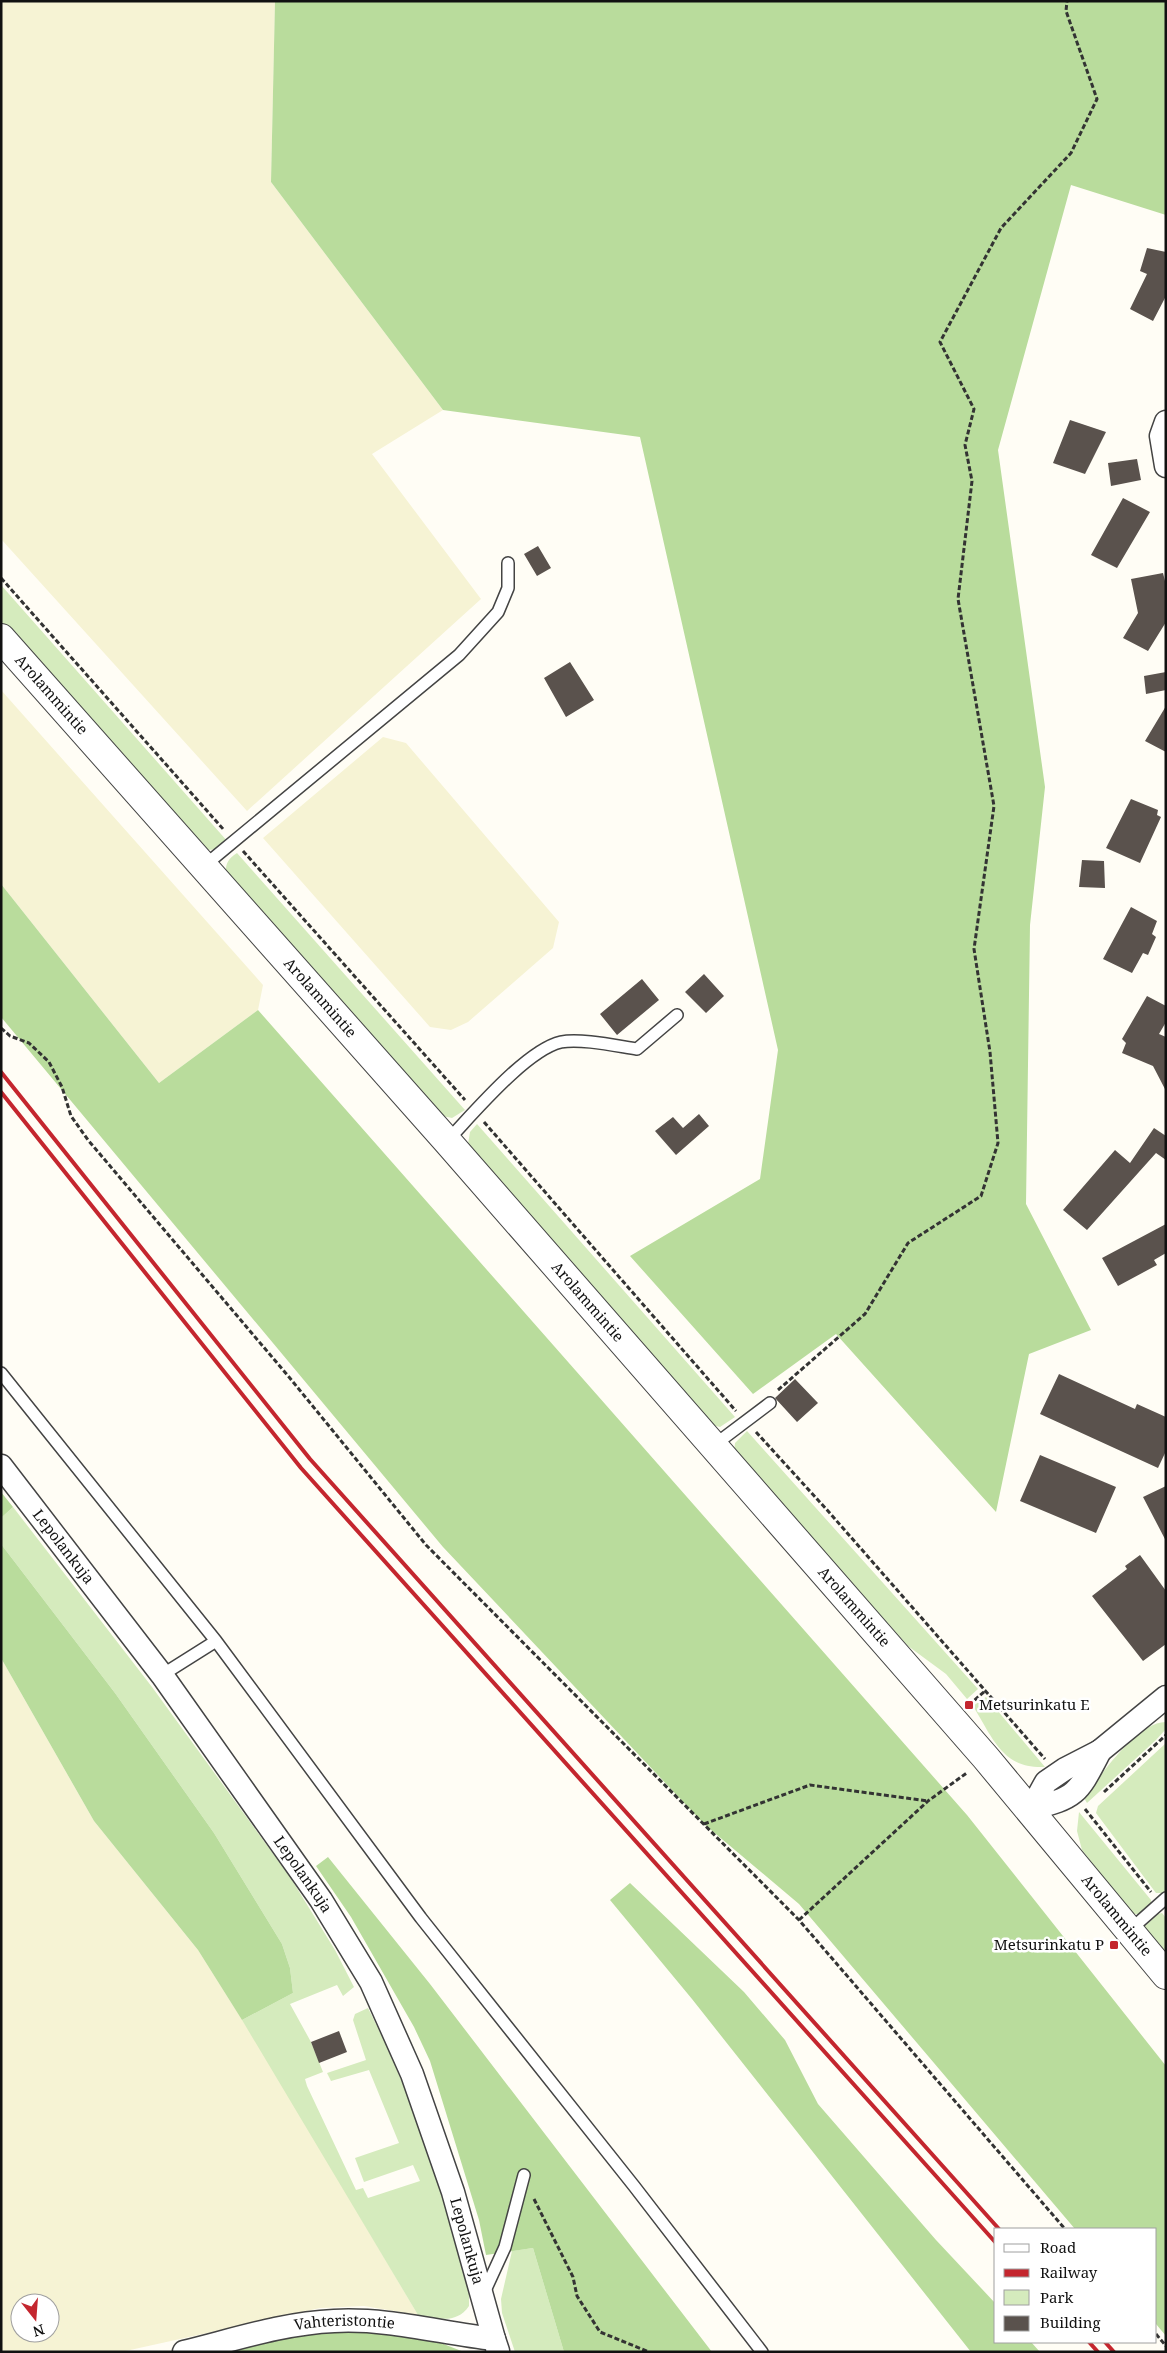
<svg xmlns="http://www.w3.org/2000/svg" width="1167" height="2353" font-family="'Noto Serif',serif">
	<rect width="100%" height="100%" fill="#fffdf5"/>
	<path fill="#f6f3d4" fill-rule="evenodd" d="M1,1h274l-4,181 172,228 -71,44 109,145 -234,212 -246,-272z
		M1,690l262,295 -5,25 -99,73 -158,-199z
		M383,737l23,6 153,179 -6,26 -85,74 -17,8 -21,-3 -167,-189z
		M1,1658l93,163 104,129 74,117 146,248 -54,-9 -44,2 -199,44h-120zM20,2303h30v30h-30z"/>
	<path fill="#d5ebbd" d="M1,585l227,257 -10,7 -10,1 -9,-6 -198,-223z
		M237,853l228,257 -13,8 -14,-3 -212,-238c-1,-12 1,-18 11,-24z
		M477,1124l258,293 -15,10 -8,-2 -244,-281 2,-12z
		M747,1431l231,258 -11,10 -21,-25 -38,-28 -174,-194 1,-9z
		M13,1507l139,180 138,190 45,73 19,37 -11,9 -6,-11 -47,19 21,38 12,30 -18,7 2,7 49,104 7,-2 5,10 52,-17 -7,-16 -49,17 -9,-24 44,-15 -30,-73 -38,11 -4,-8 39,-13 -13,-40 2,-6 13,-6c46,90 77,187 101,285v13c-13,19 -32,12 -51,9l-176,-295 51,-27 -3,-25 -8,-24 -68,-111 -99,-140 -114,-149v-26z
		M986,1697l59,70c-43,2 -52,-29 -72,-61z
		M1166,1722v7l-10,11 -69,63 -3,-5c15,-21 54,-77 82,-76z
		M1166,1743v148l-3,2h-7l-60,-80 2,-7z
		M1079,1812l72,88v6l-10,8h-9l-50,-64 -5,-19z
		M1162,1913l4,5v37l-22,-28 14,-13z
		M533,2248l31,104h-49l-13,-39 -1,-14 11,-48z"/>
	<path fill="#b9dc9c" d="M275,1h891v214l-95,-30 -73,265 47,337 -15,138 -4,279 65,126 -62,24 -33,158 -160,-178 -83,60 -123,-138 130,-77 18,-129 -138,-613 -197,-27 -172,-228z
		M1,884l158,199 99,-73 709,805 199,251v270l-10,-12v-95h-81l-276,-325 -95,-80 -261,-277 -442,-530z
		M1,1492l12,15 -12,11z
		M1,1544l114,149 99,140 68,111 8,24 3,25 -51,27 -44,-70 -104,-129 -93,-163z
		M328,1857l102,127 282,368h-148l-31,-104 -47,7 -7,-35 -49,-159 -16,-34 -63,-110 -35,-51z
		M630,1883l114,109 41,48 33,64 118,136 60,64v38h35l9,10h-69l-279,-353 -82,-99z
		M305,2331l113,3 46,18h-250z"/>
	<path fill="#5a524d" d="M1147,248l19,4v44l-13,25 -23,-12 17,-35 -7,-3z
		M1070,420l36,12 -21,42 -32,-11z
		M1137,459l4,21 -30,6 -3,-23z
		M1123,498l27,14 -33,56 -26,-13z
		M538,546l13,22 -14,8 -13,-22z
		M1163,573l3,12v37l-18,29 -25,-13 15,-25 -7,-34z
		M570,662l24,38 -28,17 -22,-39z
		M1166,672v18l-20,4 -2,-18z
		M1166,706v46l-21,-11z
		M1131,799l27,11 -1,5 4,2 -21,46 -34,-15z
		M1082,860l22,1 1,27 -26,-1z
		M1131,907l26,14 -5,13 4,3 -8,18 -5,-2 -11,20 -29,-14z
		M704,974l20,22 -18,17 -21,-21z
		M642,979l17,21 -42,35 -17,-21z
		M1147,996l19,10v16l-7,12 7,3v54l-13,-25 -31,-13 4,-10 -4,-4z
		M699,1114l10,12 -33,29 -21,-24 18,-14 10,11z
		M1154,1128l12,8v24l-10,-7 -69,77 -24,-20 52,-60 15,13z
		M1166,1224v29l-12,7 3,5 -39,21 -16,-28z
		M1059,1374l76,35 2,-5 29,13v34l-8,17 -118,-54z
		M795,1379l23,24 -21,19 -22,-24z
		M1040,1455l76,32 -20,46 -76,-32z
		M1166,1486v55l-23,-44z
		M1140,1555l26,36v53l-23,17 -51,-65 35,-27 -2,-3z
		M339,2031l8,21 -28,11 -8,-21z"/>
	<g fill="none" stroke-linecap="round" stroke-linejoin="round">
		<defs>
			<path id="service" d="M204,866l255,-211 39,-43 10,-24v-25
				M447,1141c25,-26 79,-91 114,-99 19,-4 56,4 76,7l40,-34
				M1,1373l215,268 205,277 213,268 128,166
				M713,1446l57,-43
				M162,1675l54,-34
				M1130,1930l36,-32
				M483,2295l22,-48 19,-72"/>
			<g id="minor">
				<path d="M1166,422l-5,14 5,30"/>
				<path id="s1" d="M1,1466l161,209 159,225 50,82 41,92 41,118 41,147"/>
				<path d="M1031,1809l15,-27 19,-13 35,-18 66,-54"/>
				<path d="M1031,1809c47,-12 47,-16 69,-58"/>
				<path id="s2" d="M184,2352c49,-12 100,-29 150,-31 55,-3 106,12 160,18l4,12"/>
			</g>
			<g id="tertiary">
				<path id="s3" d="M1,638l446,503 539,617 180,217"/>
			</g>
		</defs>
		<use href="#service" stroke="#444" stroke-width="14"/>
		<use href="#minor" stroke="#444" stroke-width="25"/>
		<use href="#tertiary" stroke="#444" stroke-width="30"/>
		<path stroke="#333" stroke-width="3" stroke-dasharray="5 2.5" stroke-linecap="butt" d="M1,578l223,252
			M243,851l222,249
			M1,1028l9,8 19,7 20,19 13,25 9,29 17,24 201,237 137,168 373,375 266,309
			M484,1122l252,289
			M778,1390l87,-76 43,-71 73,-47 17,-53 -8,-91 -16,-103 20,-143 -36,-207 14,-118 -7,-36 9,-36 -34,-67 61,-114 70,-75 26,-54 -31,-88 1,-10
			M756,1432l72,79 217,248
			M969,1705l17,-15
			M1104,1792l62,-57
			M1085,1809l66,83
			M704,1824l106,-39 118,16
			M799,1920l129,-119 40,-29
			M534,2199l39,78 4,19 23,36 49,20
			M1156,2334l10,12"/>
		<use href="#service" stroke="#fff" stroke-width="11"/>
		<use href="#minor" stroke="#fff" stroke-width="22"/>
		<use href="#tertiary" stroke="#fff" stroke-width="28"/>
		<path stroke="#c4262e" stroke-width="4" d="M1,1072l309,387 689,770
			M1,1092l300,376 695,775
			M1089,2342l9,10
			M1105,2342l9,10"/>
	</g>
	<g fill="#c4262e" stroke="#fff" stroke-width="2">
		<rect x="964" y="1700" width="10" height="10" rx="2.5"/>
		<rect x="1109" y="1940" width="10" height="10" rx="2.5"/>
	</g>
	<g text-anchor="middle" stroke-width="5" stroke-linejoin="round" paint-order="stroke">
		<g font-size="15" fill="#111" stroke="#fff">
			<text dy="5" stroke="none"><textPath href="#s3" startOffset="76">Arolammintie</textPath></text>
			<text dy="5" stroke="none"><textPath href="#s3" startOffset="481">Arolammintie</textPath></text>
			<text dy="5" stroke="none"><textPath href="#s3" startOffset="886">Arolammintie</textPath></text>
			<text dy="5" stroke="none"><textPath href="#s1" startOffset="102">Lepolankuja</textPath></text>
			<text dy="5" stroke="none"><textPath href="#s3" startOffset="1291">Arolammintie</textPath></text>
			<text dy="5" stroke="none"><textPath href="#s1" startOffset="508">Lepolankuja</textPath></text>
			<text dy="5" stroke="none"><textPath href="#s3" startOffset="1696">Arolammintie</textPath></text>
			<text dy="5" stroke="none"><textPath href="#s1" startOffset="912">Lepolankuja</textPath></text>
			<text dy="5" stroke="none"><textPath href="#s2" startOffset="164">Vahteristontie</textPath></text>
		</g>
		<g font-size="15" fill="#111" stroke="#fff" text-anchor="start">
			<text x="979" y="1710">Metsurinkatu E</text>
			<text x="1104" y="1950" text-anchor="end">Metsurinkatu P</text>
		</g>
	</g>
	<rect width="1167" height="2353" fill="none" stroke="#111111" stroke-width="5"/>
	<rect x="994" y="2228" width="162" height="115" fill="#ffffff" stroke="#a0a0a0"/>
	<rect x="1004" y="2244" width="25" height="8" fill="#ffffff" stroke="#a0a0a0"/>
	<text x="1040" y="2253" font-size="15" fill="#111111">Road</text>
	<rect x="1004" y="2269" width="25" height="8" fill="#c4262e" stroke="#a0a0a0"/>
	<text x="1040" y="2278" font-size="15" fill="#111111">Railway</text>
	<rect x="1004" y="2290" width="25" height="15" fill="#d5ebbd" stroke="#a0a0a0"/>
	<text x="1040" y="2303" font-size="15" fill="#111111">Park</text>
	<rect x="1004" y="2316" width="25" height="15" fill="#5a524d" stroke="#a0a0a0"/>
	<text x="1040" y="2328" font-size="15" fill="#111111">Building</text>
	<g transform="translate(35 2318) rotate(163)"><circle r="24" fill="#ffffff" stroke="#a0a0a0"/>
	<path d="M0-4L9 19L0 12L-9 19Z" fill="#c4262e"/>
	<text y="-8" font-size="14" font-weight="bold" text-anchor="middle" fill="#111111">N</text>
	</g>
</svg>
